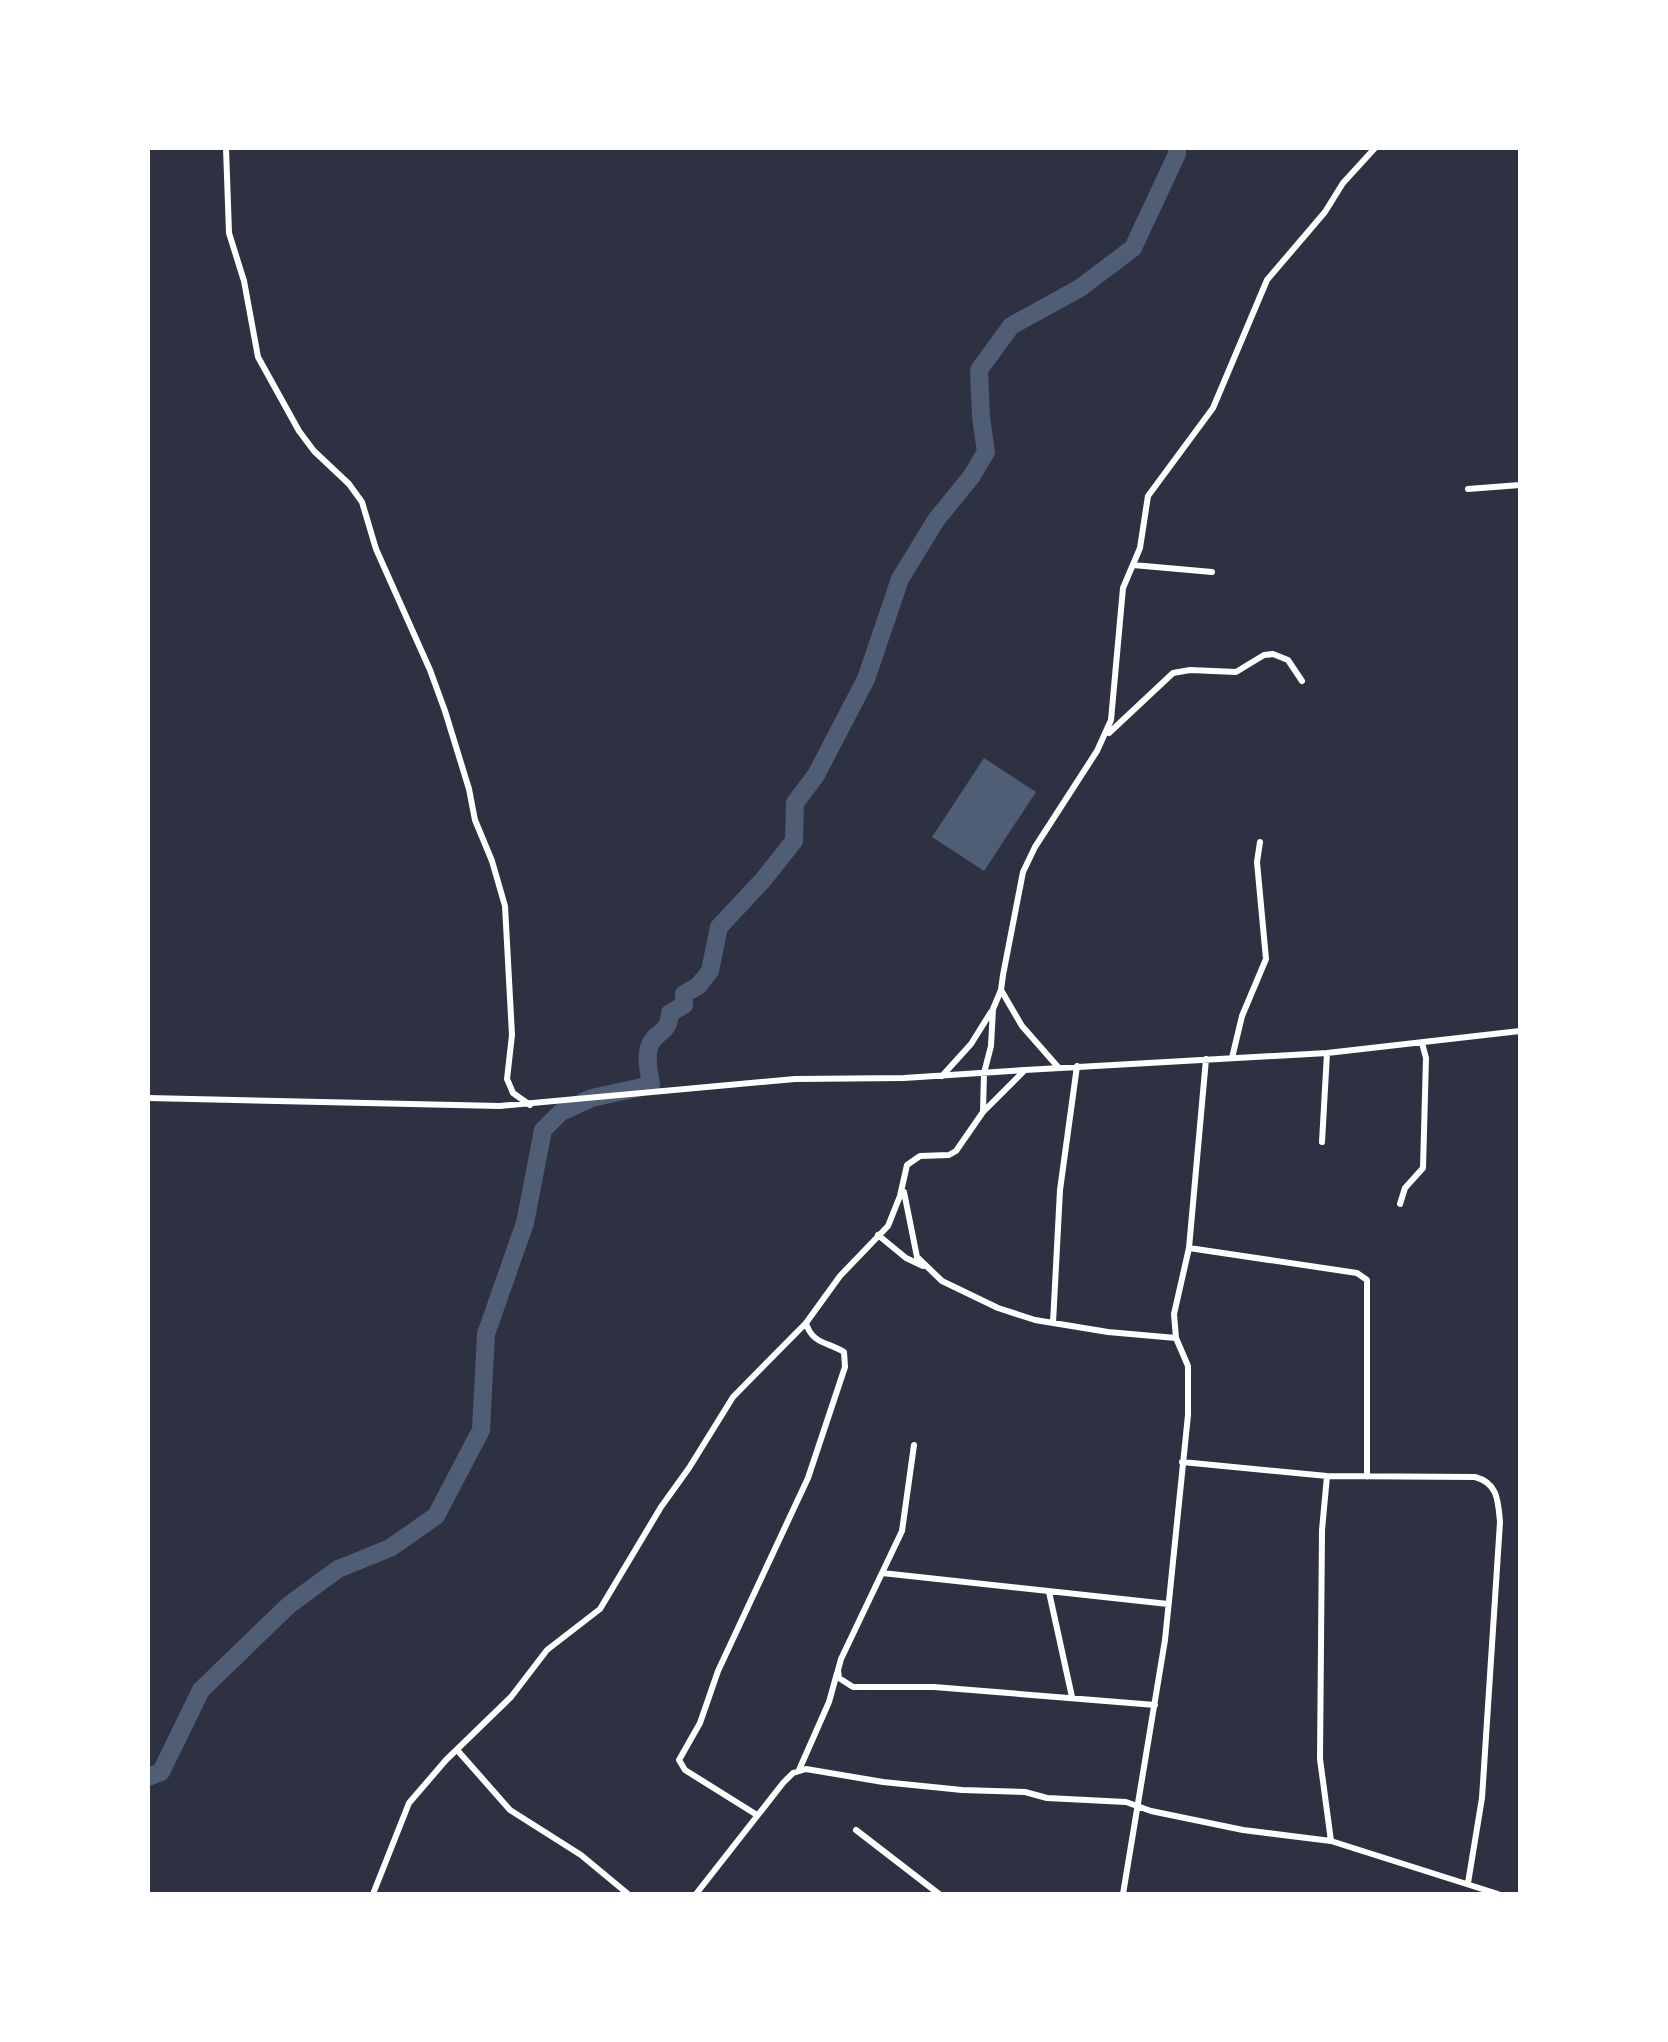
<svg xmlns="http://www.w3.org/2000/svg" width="1668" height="2042" font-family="Merriweather,serif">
	<rect width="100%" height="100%" fill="#2d3142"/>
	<path fill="#4f5d75" d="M984,758l52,34 -52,79 -52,-34z"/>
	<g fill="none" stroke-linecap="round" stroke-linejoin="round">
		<path stroke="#4f5d75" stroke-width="18" d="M148,1777l13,-5 40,-82 88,-85 49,-36 52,-21 46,-32 45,-86 5,-96 39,-111 18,-93 18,-18 31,-14 59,-13c-2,-12 -6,-29 -1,-40 5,-15 18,-8 20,-32l14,-8v-11l14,-8 12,-15 9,-44 44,-47 31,-39 1,-38 21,-28 50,-96 34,-100 36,-59 35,-43 15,-25 -5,-35 -2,-47 32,-44 69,-38 53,-40 44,-94v-6"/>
		<path stroke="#fff" stroke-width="6" d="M226,148l3,85 15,48 14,76 41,74 15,20 35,33 13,18 14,47 54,121 15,41 24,78 6,31 17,41 13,45 7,129 -5,44 6,14 17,12
			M1468,489l52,-4
			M1133,565l79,7
			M1109,733l64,-60 17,-3 46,2 28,-17 9,-1 15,6 14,21
			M1232,1058l10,-42 24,-57 -9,-97 3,-20
			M1058,1067l-36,-41 -21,-36 2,-15 20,-103 12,-25 62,-96 14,-31 12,-132 17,-40 8,-52 65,-88 54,-128 58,-68 18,-29 32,-35
			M942,1076l29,-32 20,-32
			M148,1098l352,8 295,-27 109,-1 121,-8
			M983,1111l1,-38 7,-27 2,-37 8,-19
			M1322,1142l5,-89
			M904,1192l13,65 25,24 56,27 37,12 73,12 68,6
			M1400,1204l5,-16 18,-20 3,-110 -4,-15
			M878,1235l28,23 17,8
			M1189,1248l168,25 10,7v197
			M1053,1323l7,-133 17,-124
			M914,1445l-12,86 -61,128 -3,11 1,8 14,9h81l221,18
			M1182,1462l145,14 148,1c23,6 23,24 25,45l-18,276 -14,85
			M1327,1476l-5,54 -2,229 11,82
			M882,1573l286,31
			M1049,1592l23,105
			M458,1751l52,59 71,45 47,39
			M799,1770l30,-68 8,-29
			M757,1815l-72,-45 -6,-10 21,-37 18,-52 90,-193 37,-111 -1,-15c-16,-10 -32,-8 -38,-29
			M856,1830l83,64
			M373,1894l36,-91 37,-43 65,-63 36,-47 53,-41 61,-102 28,-39 44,-71 73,-74 34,-47 48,-50 12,-30 7,-31 13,-9 29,-1 7,-4 27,-39 42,-42 302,-17 193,-22
			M696,1894l87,-111 10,-10 13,-4 77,13 79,8 63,2 22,6 79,4 25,9 92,19 88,11 167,53
			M1123,1894l42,-254 23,-225v-49l-12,-28 -2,-24 15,-66 17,-189"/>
	</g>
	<rect width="1668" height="2042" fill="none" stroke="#ffffff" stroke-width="300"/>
</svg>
